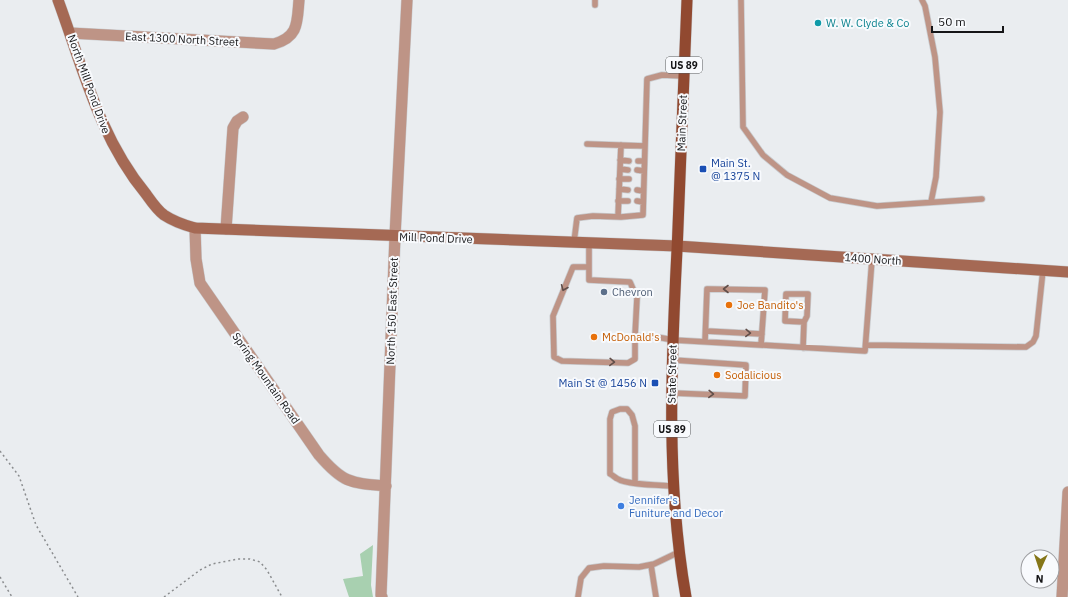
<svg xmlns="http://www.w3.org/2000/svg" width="1068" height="597" font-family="'IBM Plex Sans',sans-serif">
	<rect width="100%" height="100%" fill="#eaedf0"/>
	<path fill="#a8d0b0" d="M373,545l-2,40 2,12h-24l-6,-18 20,-3 -3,-22z"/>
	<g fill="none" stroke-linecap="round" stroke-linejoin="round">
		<defs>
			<path id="service" d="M741,0l2,127 20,28 24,20 43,23 47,8 105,-7
				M922,0l3,6 10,51 5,55 -4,65 -5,25
				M595,5v-5
				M587,144l58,2
				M620,160l9,1
				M638,161h6
				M620,169l8,1
				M637,170l7,1
				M619,179h10
				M619,189l9,1
				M637,190l6,1
				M618,201h10
				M637,201l6,1
				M618,217l3,-72
				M574,242l3,-24 16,-2 28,1 22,-2 4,-136 15,-4 22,1
				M589,243v37l41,2 7,16 -2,38 22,1 16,3 192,11 7,-92
				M589,267h-16l-20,49 1,41 8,4 66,2 7,-4v-23
				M706,331l56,3
				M705,342l2,-53 58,1 -4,55
				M866,345l160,2 7,-5 3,-6 7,-66
				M803,348l1,-26 3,-6 1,-22h-22l-1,27 19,1
				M672,393l73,3 1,-31 -73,-5
				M635,483v-57l-3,-11 -5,-6h-7l-8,3 -2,7v55c3,1 5,4 8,5 9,6 43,6 56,7
				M651,565l5,32
				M578,597l3,-19 8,-10 15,-2 35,1 15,-3 25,-12"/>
			<path id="minor" d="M70,33l204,11c25,-7 23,-22 25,-44
				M195,228l1,31 4,24 119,172c24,28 31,28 67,31
				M226,229l7,-101 4,-7 6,-4
				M382,597l-1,-2 14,-359 12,-236"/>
			<path id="tertiary" d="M1062,597l6,-105"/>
			<path id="secondary" d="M58,0c25,68 41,137 88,194 5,7 11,16 18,21 9,6 20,10 31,13l482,18 391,26"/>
			<path id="primary" d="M686,597c-20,-114 -15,-231 -9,-347 4,-83 7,-166 10,-250"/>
		</defs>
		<use href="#service" stroke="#c8cacd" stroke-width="7"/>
		<use href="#minor" stroke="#c8cacd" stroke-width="12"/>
		<use href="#tertiary" stroke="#c8cacd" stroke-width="12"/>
		<use href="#secondary" stroke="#c8cacd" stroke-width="12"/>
		<use href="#primary" stroke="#c8cacd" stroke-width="12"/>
		<path stroke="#8a8c8e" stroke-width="1.5" stroke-dasharray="2 3" stroke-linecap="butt" d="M0,451l19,25 17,49 42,72
			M0,577l12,20
			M164,597l36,-27 12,-6 26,-5h12l10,3 7,8 15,27"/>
		<use href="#service" stroke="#be9486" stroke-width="5.5"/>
		<use href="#minor" stroke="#be9486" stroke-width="11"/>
		<use href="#tertiary" stroke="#be9486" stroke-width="11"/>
		<use href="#secondary" stroke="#a56954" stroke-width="11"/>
		<use href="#primary" stroke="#914930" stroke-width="11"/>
	</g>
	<defs><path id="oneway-chevron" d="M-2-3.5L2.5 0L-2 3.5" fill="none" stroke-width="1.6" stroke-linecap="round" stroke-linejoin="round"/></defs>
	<g stroke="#614e49">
		<use href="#oneway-chevron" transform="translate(564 288) rotate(113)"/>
		<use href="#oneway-chevron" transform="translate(726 289) rotate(-180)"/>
		<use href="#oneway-chevron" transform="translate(748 333) rotate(2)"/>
		<use href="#oneway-chevron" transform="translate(612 362) rotate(2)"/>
		<use href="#oneway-chevron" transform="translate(711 394) rotate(2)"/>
	</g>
	<circle fill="#0f9aa8" stroke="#f8fafd" stroke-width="1.5" cx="818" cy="23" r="4"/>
	<g fill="#1a4fb4" stroke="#f8fafd" stroke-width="1.5">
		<rect x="699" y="165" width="8" height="8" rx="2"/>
		<rect x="651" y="379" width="8" height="8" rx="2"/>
	</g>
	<circle fill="#5c6f8a" stroke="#f8fafd" stroke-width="1.5" cx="604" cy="292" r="4"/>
	<g fill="#e8710a" stroke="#f8fafd" stroke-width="1.5">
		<circle cx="729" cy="305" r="4"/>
		<circle cx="594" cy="337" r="4"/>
		<circle cx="717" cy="375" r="4"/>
	</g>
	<circle fill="#3f7fe0" stroke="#f8fafd" stroke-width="1.5" cx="621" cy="506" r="4"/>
	<g text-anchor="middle" stroke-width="4" stroke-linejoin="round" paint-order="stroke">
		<g fill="#f8fafd" stroke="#595a5c" stroke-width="1">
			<rect x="666" y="57" width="36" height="16" rx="3"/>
			<rect x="654" y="421" width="36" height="16" rx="3"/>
		</g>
		<g font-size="10" font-weight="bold" fill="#151517">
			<text x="684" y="69">US 89</text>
			<text x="672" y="433">US 89</text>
		</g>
		<g font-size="11" fill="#0d838f" stroke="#f8fafd" text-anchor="start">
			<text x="826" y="27">W. W. Clyde &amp; Co</text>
		</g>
		<g font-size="11" fill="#151517" stroke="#f8fafd">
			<text transform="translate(182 39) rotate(3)" y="4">East 1300 North Street</text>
			<text transform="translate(89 84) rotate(70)" y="4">North Mill Pond Drive</text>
			<text transform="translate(682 123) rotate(-88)" y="4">Main Street</text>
			<text transform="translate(436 238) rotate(2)" y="4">Mill Pond Drive</text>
			<text transform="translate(873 259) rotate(4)" y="4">1400 North</text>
			<text transform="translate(392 311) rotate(-88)" y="4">North 150 East Street</text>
			<text transform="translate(672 374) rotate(-89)" y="4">State Street</text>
			<text transform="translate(266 378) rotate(55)" y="4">Spring Mountain Road</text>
		</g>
		<g font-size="11" fill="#164399" stroke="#f8fafd" text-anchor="start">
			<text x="711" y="167">Main St.<tspan x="711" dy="13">@ 1375 N</tspan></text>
			<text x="647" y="387" text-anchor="end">Main St @ 1456 N</text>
		</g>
		<g font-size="11" fill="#4e5e75" stroke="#f8fafd" text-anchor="start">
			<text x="612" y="296">Chevron</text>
		</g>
		<g font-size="11" fill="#c56008" stroke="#f8fafd" text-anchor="start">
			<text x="737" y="309">Joe Bandito's</text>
			<text x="602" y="341">McDonald's</text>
			<text x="725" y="379">Sodalicious</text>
		</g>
		<g font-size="11" fill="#366cbe" stroke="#f8fafd" text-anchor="start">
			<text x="629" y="504">Jennifer's<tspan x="629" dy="13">Funiture and Decor</tspan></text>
		</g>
	</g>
	<g transform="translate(1040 569) rotate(183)"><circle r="19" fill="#f8fafd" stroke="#9d9ea1"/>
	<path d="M0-3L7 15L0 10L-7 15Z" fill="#857619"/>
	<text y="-6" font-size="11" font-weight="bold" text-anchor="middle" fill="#151517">N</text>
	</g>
	<path d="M932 26v6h71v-6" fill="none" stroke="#151517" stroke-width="2"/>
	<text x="938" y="26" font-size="12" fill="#151517" stroke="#f8fafd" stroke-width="3" paint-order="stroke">50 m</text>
</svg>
